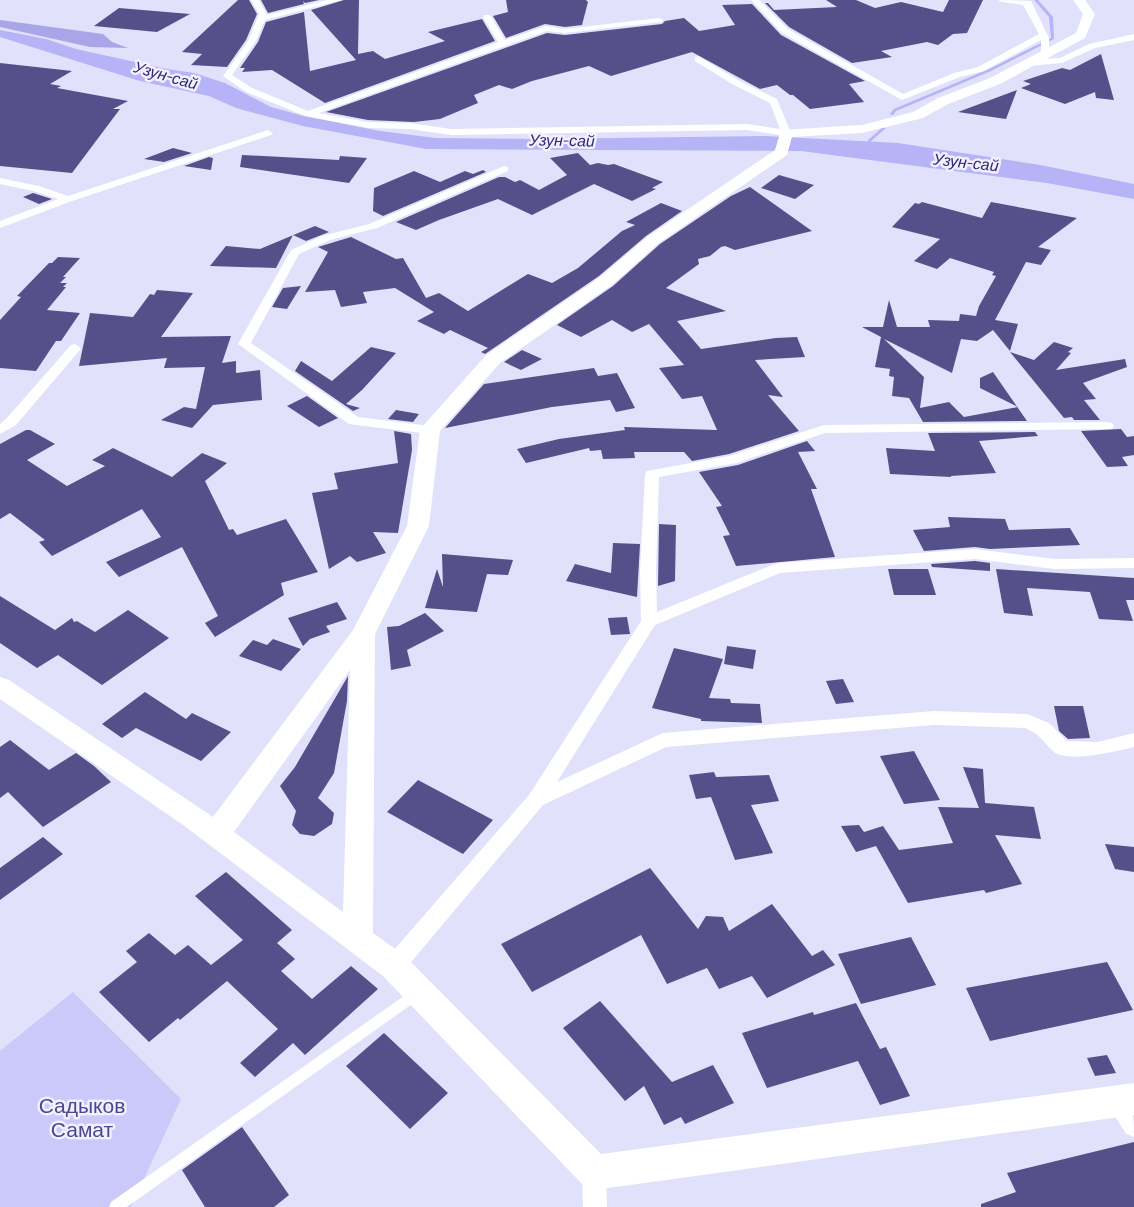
<svg xmlns="http://www.w3.org/2000/svg" width="1134" height="1207" font-family="Barlow,sans-serif">
	<rect width="100%" height="100%" fill="#e1e1fc"/>
	<path fill="#cbc9fa" d="M73,992l108,107 -50,108h-131v-156z"/>
	<path fill="#a9a6e7" d="M0,20l103,14 9,8 16,6 -38,-1 -90,-20z"/>
	<path fill="#b6b3f6" d="M0,30l46,9 30,10 91,20 27,4 31,10 46,24 33,9 76,15 56,7 106,1 223,-3 133,7 142,22 94,19v15l-87,-16 -246,-32 -375,-2 -123,-23 -45,-12 -22,-6 -27,-12 -69,-15 -140,-44z"/>
	<g fill="none" stroke-linecap="round" stroke-linejoin="round">
		<path fill="#b6b3f6" fill-rule="evenodd" d="M1034,0h4l15,17 1,22 -63,32 -95,40 -3,4h-2l-1,-1 4,-5 95,-40 62,-31 -2,-21z
			M883,127l3,1 -15,13 -2,9 -3,1 2,-11z"/>
	</g>
	<path fill="#554f8a" d="M238,0h11l8,14 -11,26 -19,27 -36,-2 11,-11 -20,-2z
		M261,0h58l-14,3 -2,-2 1,3 -36,9z
		M344,0h15l-1,54 15,-3 12,8 60,-18 -17,-9 54,-13 13,22 -170,62 -53,-33 -30,2 3,-4h-5l18,-26 8,-20 38,-10 6,59 46,-11 -45,-50z
		M506,0h80l2,2 -6,23 -17,2 -20,-3 -39,14 -13,-22 15,-4z
		M826,0h30l19,8 26,-6 42,10 6,-12h34l-16,33 -14,1 -15,11 -11,-3 -46,9 11,6 -40,6 -63,-36 -24,-24h3l6,7 63,-3z
		M752,4l29,31 84,46 -16,3 15,18 -54,7 -17,-14h-3l-13,-10 -17,4 -68,-37 -81,24 -22,-10 -57,15 -20,8 -13,-4 -25,10 4,8 -38,16 -26,3 -46,-2 -42,-8 221,-79 18,2 97,-11 3,-3 19,-3 15,13 36,-6 -13,-20z
		M119,8l71,6 -33,18 -63,-6z
		M1101,54l13,46 -18,-2 -1,-6 -30,12 -44,-16 10,-4 -8,-3 39,-13 8,2z
		M0,63l72,8 -22,13 11,2 -4,2 71,13 -15,8h7l-48,64 -72,-7z
		M1017,90l-11,29 -48,-7z
		M173,148l19,5 -28,9 -20,-3z
		M578,153l12,12 8,-2 10,2 6,-1 49,18 -11,6 4,1 -24,12 -38,-17 -62,31 -34,-16 -59,21 -23,10 -20,-8 103,-45h6l10,5 5,-2 19,10 28,-15 -17,-17z
		M242,155l97,5 1,-4 27,2 -18,25 -109,-16z
		M209,157l4,1 -2,12 -27,-4z
		M483,170l3,2 -103,44 -10,-5 1,-23 40,-17 26,11 25,-11 8,3z
		M779,175l35,10 -19,14 -34,-11z
		M750,187l62,44 -77,19 -10,-4 -4,1 -11,9 -12,3 1,5 -33,24 60,23 -49,10 24,28 75,-11 21,-1 8,20 -50,3 28,37 -15,-2 31,36 -70,23 -37,7 -8,-9h-50l1,6 -32,1 -2,-9 -11,1 -1,-3 -63,15 -9,-14 42,-10 66,-9 -1,-3 93,3 -15,-34 -20,3 -23,-31 25,-3 -35,-41 -17,8 -20,-12 -31,17 -24,-12 56,-39 47,-42 71,-48z
		M33,193l19,6 -13,5 -16,-7z
		M922,202l60,16 9,-16 86,16 -39,29 13,3 -10,15 -15,-3 -31,58 23,4 -8,27 -17,-21 -16,11 -16,-2 -9,34 -68,-34 40,38 -4,31 29,-6 15,15 54,-10 -38,-19v-10l13,-6 34,49 -104,1 -14,-24 -17,-2 2,-19 -5,-1 1,-7 -15,-2 6,-30 -19,-10h21l6,-27 8,27h33l-2,-7 31,1 1,-7 16,2 3,-10 17,-30 -4,-1 2,-3 -44,-14 -13,11 -23,-8 26,-22 -48,-12 23,-24 4,1z
		M661,203l21,8 -36,25 -47,40 -114,78 -4,-2 7,-4 -38,-18 -6,4 -27,-13 17,-9 -39,-24 -32,4 4,11 -26,4 -6,-17 -30,2 23,-40 -10,-5 33,-10 45,22 7,-1 23,40 13,-5 29,18 60,-37 24,9 26,-15 44,-37 13,-6 -9,-3z
		M315,226l14,6 -23,9 -13,-6 -17,33 -66,-2 16,-20 34,3z
		M58,257l22,1 -17,19h3l-6,6h7l-4,4h3l-19,23 33,3 -19,28h-5l-20,30 -36,-3v-48l21,-23 -4,-1 32,-33h3z
		M301,286l-14,23 -15,-2 11,-19z
		M157,290l36,3 -32,44 70,-1 -9,27 14,-2v12l24,-3 2,30 -49,5 -21,23 -31,-8 23,-13 12,2 9,-42 -41,1 3,-10 -88,8 11,-53 43,4 17,-23 4,1z
		M1054,342l19,6 -5,4 3,1 -15,17 69,-11 2,8 -44,16 13,16 -12,1 16,20h-26l-2,-3 -8,1 -54,-66 24,8z
		M371,347l25,6 -34,37 -16,14 14,4 -7,3 -58,-40 6,-10 31,20z
		M522,350l20,9 -21,11 -17,-8z
		M594,368l4,8 19,-3 18,35 -19,4 -6,-12 -58,7 -107,21 39,-44z
		M307,396l31,22 -19,9 -32,-21z
		M396,410l23,4 -6,8 -25,-3z
		M1121,429l6,8 7,-1v19l-12,2 6,9 -21,1 -26,-36z
		M26,430h4l25,14 -28,16 40,26 38,-20 -13,-6 21,-12 59,29 30,-24 25,10 -22,18 24,49 4,-1 4,6 49,-16 32,53 -37,11 3,12 -69,42 -10,-14 13,-7 -36,-69 -63,30 -13,-15 55,-25 -19,-28 -90,47 -13,-14 6,-2 -35,-27 -10,6v-75z
		M394,431l17,3 1,16 -14,83 -25,-1 13,21 -29,9 -7,-6 -21,13 -17,-76 26,-4 -4,-16 64,-10z
		M1035,432l3,4 -59,5 17,32 -45,3v1l-61,-3 -4,-26 49,3 -7,-18z
		M807,441l8,10 -17,1 19,37h-6l24,68 -99,9 -13,-30 7,-1 -14,-28 6,-1 -23,-34 39,-7z
		M948,517l57,2 4,11 61,-2 10,17 -90,4 -15,-2 -51,4 -11,-21 37,-3z
		M659,524l17,1 -1,56 -17,5z
		M613,543l27,1 -3,53 -71,-16 9,-17 36,9z
		M442,554l71,6 -5,15 -21,-1 -10,38 -52,-4 12,-39 6,18z
		M975,561l15,2v8l-58,-4 -1,-3z
		M888,569h40l8,26h-42z
		M996,569l138,9v22h-8l7,21 -34,-2 -9,-27 -63,-4 6,28 -29,-3z
		M0,596l55,34 17,-12 2,4 3,-1 18,11 33,-22 41,28 -67,47 -44,-30 -21,13 -37,-25z
		M337,602l10,17 -21,7 4,6 -20,7 -7,7 -15,-28z
		M425,613l19,18 -37,19 4,16 -20,4 -4,-43 12,-1z
		M627,617l3,17 -19,1 -3,-17z
		M273,639l28,10 -20,22 -42,-15 14,-16 14,5z
		M727,646l29,4 -3,19 -29,-5z
		M674,648l49,11 -14,39 21,1 1,4 29,1 2,19 -61,-2v-2l-49,-11z
		M348,676l-1,25 -13,72 -16,25 16,15 -2,11 -18,12 -14,-2 -8,-9 4,-14 -16,-25 15,-19z
		M843,679l11,23 -18,2 -10,-23z
		M145,692l41,27 6,-6 39,19 -30,29 -65,-33 -14,10 -20,-14z
		M1054,706h29l7,32 -22,1 -9,-8z
		M10,740l39,30 27,-17 18,13 17,16 -68,45 -35,-35 -8,6v-51z
		M914,751l26,49 -36,4 -24,-48z
		M963,767l20,2 2,34 49,4 7,32 -46,-4 27,49 -36,9 -2,-3 -76,13 -32,-57 -20,6 -15,-26 18,-1 5,7 19,-6 16,24 54,-7 -15,-36 41,1z
		M714,772l2,5 53,-2 10,26 -28,4 22,48 -38,7 -24,-63 -15,2 -7,-24z
		M418,780l75,40 -30,34 -76,-42z
		M43,837l20,17 -63,46v-32z
		M1105,844l29,3v25l-19,-3z
		M650,868l48,61 8,-13 17,1 6,14 43,-27 40,52 11,-6 12,15 -68,33 -15,-22 -33,13 -12,-21 -40,16 -26,-49 -109,57 -31,-48z
		M226,872l66,58 -15,13 18,16 -14,12 31,28 39,-33 27,23 -73,66 -12,-12 -38,34 -15,-14 38,-34 -51,-48 -47,39 -2,-2 -29,24 -50,-50 38,-30 -11,-11 23,-18 26,22 13,-10 23,20 32,-25 -48,-44z
		M911,937l25,48 -75,19 -23,-50z
		M1107,962l26,48 -143,31 -24,-53z
		M600,1001l72,81 41,-17 21,38 -49,21 -4,-7 -17,8 -20,-39 -19,15 -62,-73z
		M856,1003l24,46 6,-2 24,49 -30,9 -22,-44 -91,27 -25,-55 71,-21 1,3z
		M384,1033l64,60 -38,36 -64,-63z
		M1107,1055l9,18 -21,3 -8,-18z
		M242,1127l47,68 -15,12h-69l-23,-37z
		M1134,1142v65h-153v-3l35,-12 -9,-19z"/>
	<g fill="none" stroke-linecap="round" stroke-linejoin="round">
		<path fill="#fff" fill-rule="evenodd" d="M415,990l4,1 2,4 -2,4 -292,208h-18l2,-5 300,-211z"/>
		<path fill="#fff" fill-rule="evenodd" d="M251,0h8l8,15 60,-15h15l-77,20 -9,21 -24,34 20,13 56,23 190,-69 -15,-25 1,-2h6l15,25 41,-14 19,3 94,-11 4,2 -1,2 -97,11 -18,-2 -228,82 49,9 42,1 41,6 296,-5 33,5 -10,-26 -38,-19 -37,-23v-4l3,-1 40,24 39,19 14,34 -5,3 -39,-6 -296,5 -41,-6 -42,-1 -63,-12 -59,-24 -23,-16 25,-35 11,-27z
			M751,0h8l29,29 115,65 51,-21 24,-6 61,-33 -16,-29 -21,-3 -4,-2 33,1 18,37v16l-4,3 -4,-3v-14l-57,31 -24,6 -58,23 -120,-67z
			M1134,34v6l-39,8 -33,15 -34,3 -4,-3 4,-3 32,-2 29,-14z
			M268,130l5,3 -2,2 -199,66 -72,27v-7l58,-22 -25,-8 -33,-7v-6l39,8 29,10z
			M504,166l4,1v4l-131,57 -47,12 -31,14 -48,89 107,74 72,9 5,1 2,3 -2,3 -5,1 -81,-10 -111,-80 53,-94 31,-14 47,-12z
			M75,344l6,4 -2,3 -63,74 -16,9v-10l6,-5 65,-74z
			M1107,422l5,1 2,3 -2,3 -287,4 -88,30 -78,14 -3,94 1,41 120,-49 198,-14 80,10 79,-1v10l-79,1 -80,-10 -195,14 -125,52 -98,157 106,-49 271,-22 93,3 22,9 18,18 31,1 36,-9v14c-17,4 -65,16 -80,5 -11,-10 -14,-18 -29,-24l-91,-3 -268,22 -123,58 -141,168 -8,2 -8,-2 -3,-7 3,-7 143,-164 112,-174 -1,-50 5,-97 2,-3 82,-15 95,-31z
			M1118,1091c16,8 16,28 16,46l-8,-3 -20,-32 4,-8z
			M594,1160l9,4 3,8 1,35h-24l-1,-35 3,-8z"/>
		<path fill="#fff" fill-rule="evenodd" d="M1073,0h12l10,14 -10,24 -85,46 -52,20 -25,14 -61,15 -70,4 -5,18 -128,88 -47,42 -112,78 -60,68 -11,95 -54,108 -2,299 32,23 196,198 533,-71v32l-540,75 -12,-6 -199,-208 -200,-151 -183,-126v-22l9,3 204,137 140,-187 54,-104 13,-96 3,-4 63,-71 114,-78 47,-40 128,-87 6,-20 81,-5 51,-13 25,-14 52,-20 86,-45 7,-19zM350,670l-7,242 -109,-80z"/>
	</g>
	<g text-anchor="middle" stroke-width="5" stroke-linejoin="round" paint-order="stroke">
		<g font-size="16" font-style="italic" fill="#342671" stroke="#f0f0fe">
			<text transform="translate(166 75) rotate(16)" y="6">Узун-сай</text>
			<text transform="translate(562 140) rotate(1)" y="6">Узун-сай</text>
			<text transform="translate(966 162) rotate(6)" y="6">Узун-сай</text>
		</g>
		<g font-size="21" fill="#4f4593" stroke="#f0f0fe">
			<text x="82" y="1113">Садыков<tspan x="82" dy="24">Самат</tspan></text>
		</g>
	</g>
</svg>
